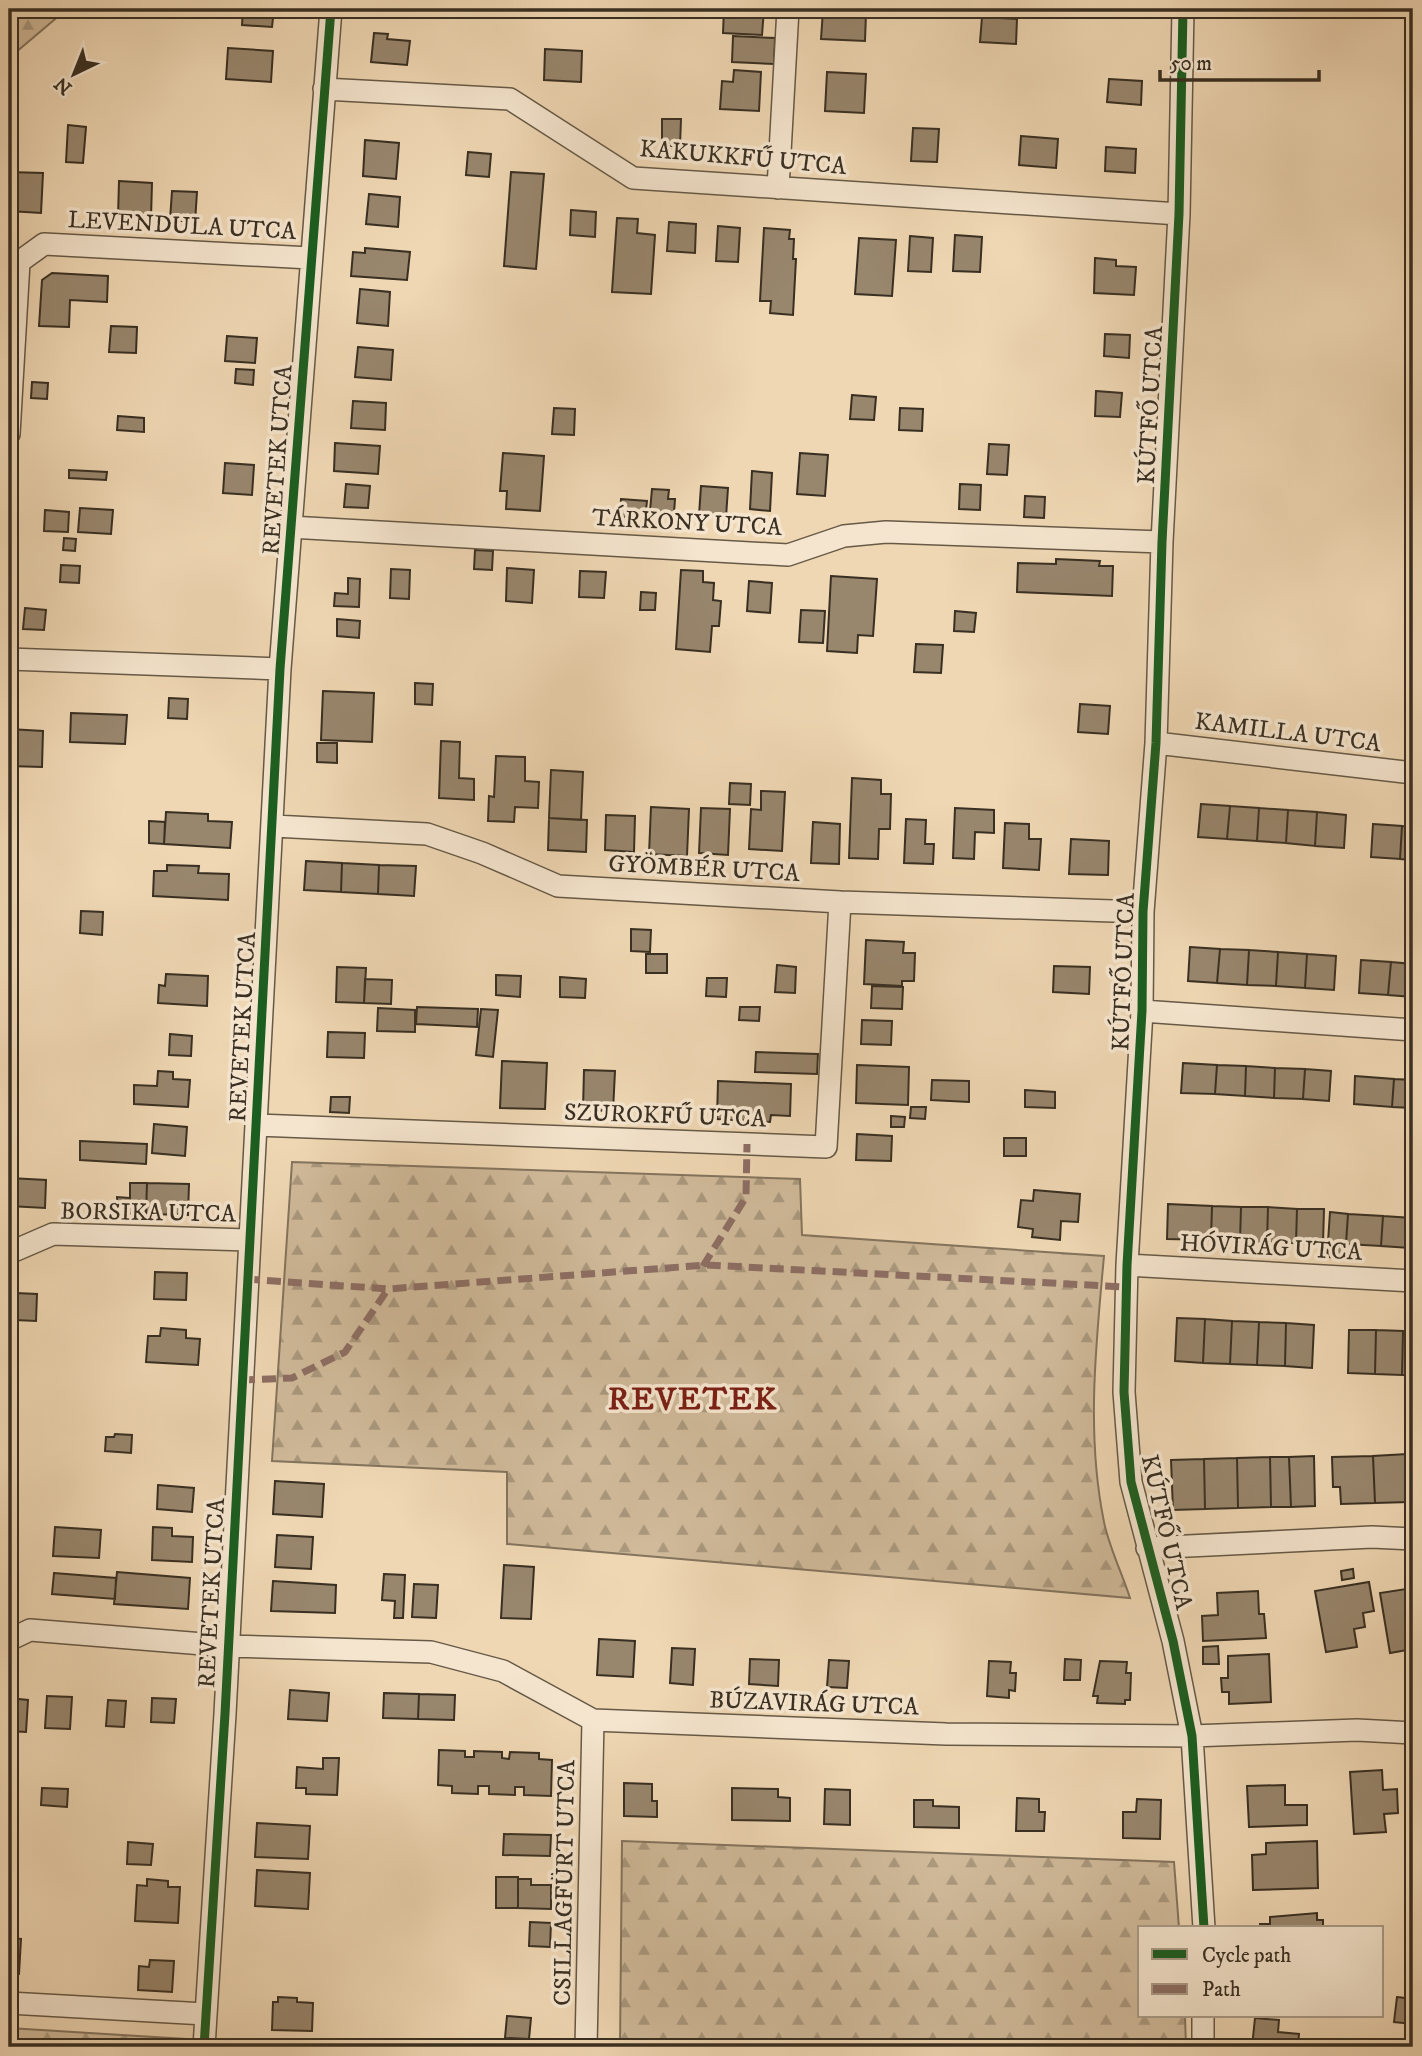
<svg xmlns="http://www.w3.org/2000/svg" width="1422" height="2056" font-family="'IM FELL DW Pica',serif">
	<defs>
		<pattern id="forest-firs" width="22" height="20" patternUnits="userSpaceOnUse" patternTransform="scale(1.75)"><rect width="22" height="20" fill="#d0ba9a"/><path d="M5 1l3.5 6h-7zM16 11l3.5 6h-7z" fill="#aa987d"/></pattern>
	</defs>
	<rect width="100%" height="100%" fill="#efd7b3"/>
	<filter id="stains"><feTurbulence type="fractalNoise" baseFrequency=".00286" numOctaves="4"/><feColorMatrix values="0 0 0 0 .2 0 0 0 0 .09 0 0 0 0 .02 0 0 0 .5 -.17"/></filter>
	<radialGradient id="worn" r=".72"><stop offset=".6" stop-color="#630" stop-opacity="0"/><stop offset="1" stop-color="#630" stop-opacity=".3"/></radialGradient>
	<path fill="url(#forest-firs)" stroke="#84745e" stroke-width="2" d="M9,9h58l-58,49z
		M292,1162l508,17 2,56 302,21c-8,88 -18,178 0,266 5,25 18,51 26,76l-623,-54v-72l-235,-11z
		M622,1841l552,21 5,66h-39v88h45l1,31h-566z
		M9,2028l177,11v8h-177z"/>
	<path fill="#98866d" stroke="#392f22" stroke-width="2" d="M243,9h31l-2,18 -30,-2z
		M724,9h40l-2,26 -39,-2z
		M823,10l43,3 -1,28 -44,-2z
		M982,17l35,2 -1,25 -36,-2z
		M374,33l14,1 -1,5 23,2 -3,24 -36,-3z
		M733,36l42,2 -1,26 -42,-2z
		M228,48l45,3 -2,31 -45,-3z
		M545,49l37,2 -1,31 -37,-2z
		M734,70l27,2 -2,39 -39,-2 2,-28 11,1z
		M827,72l39,2 -2,39 -39,-2z
		M1109,79l33,2 -1,24 -34,-3z
		M662,119h19l-1,27h-18z
		M68,125l18,2 -3,36 -17,-1z
		M913,128l26,1 -2,33 -26,-1z
		M1021,136l37,3 -2,29 -37,-3z
		M365,140l34,3 -3,36 -33,-3z
		M1106,147l30,2 -1,24 -30,-2z
		M468,152l23,2 -2,23 -23,-2z
		M9,172l34,1 -2,40 -32,-2z
		M511,172l33,2 -8,95 -32,-3z
		M119,181l33,2 -1,35 -33,-1z
		M172,191l25,1 -2,30 -25,-2z
		M369,194l31,3 -2,30 -32,-3z
		M571,210l25,2 -1,25 -25,-2z
		M617,218l21,1 -1,14 18,2 -4,59 -39,-2z
		M669,222l27,2 -1,29 -28,-2z
		M718,226l22,2 -2,34 -22,-1z
		M764,228l26,2 -1,9h5l-1,20h3l-3,56 -23,-2 1,-12h-11z
		M955,235l27,2 -2,35 -27,-1z
		M910,236l23,2 -2,34 -23,-1z
		M859,238l37,2 -4,56 -37,-2z
		M365,248l45,4 -3,28 -56,-4 2,-24 12,1z
		M1095,258l21,2v6l20,1 -2,28 -40,-2z
		M52,273l56,3 -1,26 -37,-2 -1,27 -30,-1 3,-46z
		M360,289l30,3 -2,34 -31,-3z
		M111,326l26,1 -1,26 -27,-1z
		M1105,334l25,1 -1,23 -25,-2z
		M227,336l30,2 -2,25 -30,-2z
		M358,347l35,3 -2,30 -36,-3z
		M236,369l18,1 -1,15 -18,-2z
		M32,382l16,1 -1,16 -16,-1z
		M1096,391l26,2 -2,24 -25,-1z
		M852,395l24,2 -2,23 -24,-1z
		M353,401l33,2 -1,27 -34,-2z
		M554,408l21,1 -1,26 -22,-1z
		M900,408l23,1 -1,22 -23,-1z
		M118,416l26,2v14l-27,-2z
		M335,443l45,3 -2,28 -44,-3z
		M989,444l20,1 -2,30 -20,-1z
		M503,453l41,3 -4,55 -34,-2 1,-18h-7z
		M800,453l28,2 -3,41 -28,-2z
		M225,463l29,2 -2,30 -29,-2z
		M69,470l38,2 -1,8 -37,-2z
		M752,471l20,2 -2,38 -20,-2z
		M346,484l24,2 -2,22 -24,-1z
		M960,484l21,1 -1,25 -21,-1z
		M701,486l27,2 -2,29 -27,-2z
		M652,489l17,1 -1,9h7l-1,14 -24,-2z
		M1025,496l20,1 -1,21 -20,-1z
		M621,499l26,2 -2,17 -25,-1z
		M80,508l33,2 -2,24 -33,-2z
		M45,510l24,2 -1,20 -24,-1z
		M64,538l12,1 -1,12 -12,-1z
		M475,550l18,1 -1,19 -18,-1z
		M1056,559l44,2 -1,5h14l-1,30 -95,-4 1,-29 38,1z
		M61,565l19,1 -1,17 -19,-1z
		M507,568l27,2 -2,33 -26,-2z
		M391,569l19,1 -1,29 -19,-1z
		M681,570l22,1v11l11,1 -1,17 8,1 -2,25h-7l-2,26 -34,-3z
		M580,571l26,1 -2,26 -25,-1z
		M831,576l46,3 -4,57 -15,-1 -1,18 -30,-2z
		M348,578l12,1 -1,28 -25,-1 1,-13 13,1z
		M749,581l23,2 -2,30 -23,-2z
		M641,592l15,1 -1,17h-15z
		M25,608l21,2 -2,20 -21,-1z
		M801,610l24,1 -2,32 -24,-1z
		M955,611l21,2 -2,19 -20,-1z
		M337,619l23,2 -1,17 -22,-2z
		M916,644l27,1 -2,28 -27,-1z
		M415,683l18,1 -1,21 -17,-1z
		M323,691l51,2 -2,49 -51,-2z
		M169,698l19,1 -1,20 -19,-1z
		M1080,704l30,2 -2,28 -30,-2z
		M71,713l56,2 -2,29 -55,-2z
		M9,729l34,2 -1,36 -33,-1z
		M441,741l19,1 -1,36 15,1v21l-35,-2z
		M317,743h20v20l-20,-1z
		M496,756l29,1v24l14,1 -1,26 -23,-1 -1,15 -26,-1 1,-25 5,1z
		M551,770l32,2 -2,48 -32,-2z
		M852,778l29,2v14h10l-1,35h-11l-1,30 -29,-1z
		M730,783l21,1 -1,21 -21,-1z
		M761,791l24,1 -3,59 -33,-2 2,-40 10,1z
		M1201,804l29,2 -3,33 -29,-2z
		M1230,806l29,2 -2,33 -30,-2z
		M651,807l38,2 -2,47 -38,-2z
		M701,808l29,1 -2,46 -29,-2z
		M955,808l39,2v23l-19,-1 -1,27 -21,-1z
		M1259,808l29,2 -2,33 -29,-2z
		M1288,810l29,2 -2,34 -29,-3z
		M166,812l42,2v7l24,1 -2,26 -66,-4z
		M1317,812l29,3 -2,33 -29,-2z
		M606,815l29,1 -1,36 -29,-2z
		M549,818l38,2 -1,32 -38,-2z
		M906,819l20,1 -1,24h9l-1,20 -29,-1z
		M149,821l16,1 -1,22 -15,-1z
		M813,822l27,2 -1,40 -28,-1z
		M1005,823l24,1v15h12l-2,31 -36,-2z
		M1373,824l29,2 -2,33 -29,-2z
		M1402,826l11,1v33l-13,-1z
		M1071,839l38,2 -1,34 -39,-1z
		M306,861l36,2 -1,29 -37,-2z
		M342,863l37,2 -1,29 -37,-2z
		M167,865l32,1 -1,7 31,1 -1,26 -75,-4 1,-25h13z
		M379,865l37,1 -2,30 -36,-2z
		M81,911l22,1 -1,23 -22,-2z
		M631,929l20,1 -1,22 -19,-1z
		M866,940l38,2 -1,11h12l-1,28h-12v5l-38,-2z
		M1190,947l30,2 -3,34 -29,-2z
		M1220,949l29,1 -2,35 -30,-2z
		M1249,950l29,2 -2,34 -29,-1z
		M1278,952l29,2 -2,34 -29,-2z
		M646,954h21v19h-21z
		M1307,954l29,2 -2,34 -29,-2z
		M1361,960l30,2 -3,33 -29,-2z
		M1391,962l22,2v33l-25,-2z
		M777,965l19,2 -1,26 -20,-1z
		M1054,966l36,1 -1,27 -36,-2z
		M337,967l29,1 -2,35 -28,-1z
		M166,974l42,2 -1,30 -49,-3 1,-18 6,1z
		M496,975l25,1 -1,21 -24,-2z
		M560,977l26,2 -1,19 -25,-1z
		M707,978h20l-1,19 -20,-1z
		M365,979l27,1 -1,24 -27,-1z
		M872,986l31,1 -1,22 -31,-1z
		M417,1007l61,2 -1,18 -61,-3z
		M740,1007h20l-1,14 -20,-1z
		M378,1008l37,2v22l-38,-1z
		M481,1009l17,1 -5,47 -17,-2z
		M862,1020l30,1 -1,24 -30,-1z
		M328,1032l37,1 -1,25 -37,-1z
		M170,1034l22,2 -1,20 -22,-1z
		M756,1052l62,2 -1,20 -62,-2z
		M502,1061l45,2 -2,46 -45,-1z
		M1183,1063l34,2 -2,29 -34,-1z
		M857,1065l52,2 -1,38 -52,-2z
		M1217,1065l29,1 -1,30 -30,-2z
		M1246,1066l29,2 -1,30 -29,-2z
		M1275,1068l30,1 -2,30 -29,-1z
		M1305,1069l26,2 -2,30 -26,-2z
		M584,1070l31,1 -2,40 -30,-1z
		M158,1071l15,1v7l17,1 -2,27 -54,-3v-19l23,1z
		M1355,1076l39,3 -2,28 -38,-3z
		M1394,1079l19,1v28l-21,-1z
		M932,1080l37,1v21l-38,-2z
		M718,1081l73,3 -1,32 -19,-1 -1,7 -53,-3z
		M1025,1090l30,2v16l-30,-1z
		M331,1097h19l-1,16 -19,-1z
		M911,1107h15l-1,12 -15,-1z
		M891,1116l14,1 -1,10h-13z
		M154,1124l33,3 -2,29 -33,-3z
		M857,1134l35,2 -1,25 -35,-1z
		M1004,1138h22v18h-22z
		M80,1141l67,3 -1,20 -66,-4z
		M9,1178l37,2 -1,28 -36,-2z
		M130,1183h17l-1,31 -29,-1v-16l13,1z
		M147,1183l42,1 -1,31 -42,-1z
		M1034,1190l46,4 -2,28 -17,-1 -1,19 -28,-3 1,-8 -15,-2 3,-27 12,1z
		M1168,1204l44,2 -1,34 -44,-1z
		M1212,1206l29,1 -1,34 -29,-1z
		M1241,1207h27l-1,35 -27,-1z
		M1268,1207l29,2 -1,34 -29,-1z
		M1297,1209h27l-1,35 -27,-1z
		M1330,1212l18,2 -3,44 -18,-1z
		M1348,1214l35,2 -2,30 -35,-2z
		M1383,1216l29,2 -2,30 -29,-2z
		M1412,1218h1v30h-3z
		M155,1272l32,1 -1,27 -32,-1z
		M16,1293l21,1 -1,27 -21,-1z
		M1177,1318l28,1 -2,44 -28,-2z
		M1205,1319l27,2 -2,43 -27,-1z
		M1232,1321l27,1 -2,43 -27,-1z
		M1259,1322l27,1 -1,43 -28,-1z
		M1286,1323l28,2 -2,43 -27,-2z
		M161,1328l25,2v8l14,1 -2,26 -52,-3 2,-26h12z
		M1349,1330h27l-1,44 -27,-1z
		M1376,1330l27,1 -1,44 -27,-1z
		M1403,1331h10v44h-11z
		M115,1434l17,1 -1,18 -26,-2 1,-14h8z
		M1407,1454l2,48 -34,1 -2,-47z
		M1407,1454h6v48h-4z
		M1314,1456l1,50 -24,1 -2,-50z
		M1373,1456l2,47 -34,1 -1,-17h-7l-1,-30z
		M1270,1457l1,50 -33,1 -1,-50z
		M1270,1457h19l2,50h-20z
		M1237,1458l1,50 -33,1 -1,-50z
		M1204,1459l1,50 -32,1 -2,-50z
		M275,1481l49,3 -2,33 -49,-3z
		M158,1485l36,3 -2,24 -35,-3z
		M55,1527l46,3 -2,28 -46,-2z
		M153,1527l19,1v8l21,1 -1,25 -40,-2z
		M277,1535l36,2 -2,32 -36,-2z
		M504,1565l30,2 -3,52 -30,-1z
		M1353,1569l1,9 -12,2 -1,-9z
		M117,1572l73,6 -2,31 -74,-5z
		M9,1573h8l-1,24 -7,-1z
		M54,1573l62,5 -1,21 -63,-5z
		M384,1574l21,1 -2,43h-9l1,-17 -13,-1z
		M273,1581l63,4 -1,28 -64,-2z
		M1369,1582l5,29 -11,2 2,14 -11,2 3,18 -31,5 -11,-61z
		M414,1584l24,1 -2,33 -24,-1z
		M1406,1589l1,3 6,-1v58l-23,4 -10,-60z
		M1258,1591l1,23h5l2,24 -63,3 -1,-25 16,-1 -1,-22z
		M599,1639l36,2 -2,36 -36,-2z
		M1218,1646l1,18h-16v-17z
		M672,1648l23,1 -2,36 -23,-2z
		M1269,1654l2,48 -42,2v-12h-7l-1,-14h7v-22z
		M750,1659l29,1 -1,26 -29,-2z
		M1065,1659l16,1 -1,20h-16z
		M829,1660l20,1 -2,27 -20,-1z
		M989,1661l22,1 -1,11h6l-1,18 -6,-1v8l-22,-2z
		M1100,1661l27,1 -1,11h5l-1,27h-5v4l-28,-1 1,-7h-5z
		M290,1690l39,3 -2,28 -39,-2z
		M384,1693l35,1 -1,25 -35,-1z
		M419,1694l36,1 -1,25 -36,-1z
		M47,1696l25,1 -2,32 -25,-1z
		M9,1698l19,2 -2,32 -17,-1z
		M152,1698l24,1 -2,24 -23,-1z
		M108,1700l18,1 -2,26 -18,-1z
		M439,1750l26,1v6h9v-6l28,1v6l7,1 1,-7 29,1v6l13,1 -1,36 -27,-1v-8h-9v8l-26,-1v-8h-11v8l-26,-1v-7l-14,-1z
		M323,1758h16l-2,37 -31,-1v-6h-10l1,-21 26,2z
		M1382,1770l1,20 14,-1 1,24 -14,1 2,18 -32,2 -4,-62z
		M624,1783l28,1v17h5v16l-33,-1z
		M1285,1785v20h22v20l-58,2 -2,-41z
		M42,1788l26,1 -1,18 -26,-2z
		M732,1788l46,1v8l12,1v23l-58,-1z
		M825,1789l25,1v35l-26,-1z
		M1017,1798l22,1v13h6l-1,19h-28z
		M1137,1799l24,1 -1,39 -37,-1v-26h13z
		M914,1800h19v6l26,1v21l-45,-1z
		M257,1823l53,3 -2,33 -53,-2z
		M504,1834l47,1 -1,21 -47,-1z
		M1317,1841l1,47 -65,2 -1,-35 14,-1v-11z
		M128,1842l25,2 -2,21 -24,-1z
		M257,1870l53,3 -2,36 -53,-3z
		M496,1877h22v31h-22z
		M147,1879l21,2v6h12l-2,36 -43,-2 2,-36 10,1z
		M518,1879h13v6h20v24l-33,-1z
		M1410,1893h3v26l-5,-1z
		M1317,1913v7h6v8h-63v-4h10v-7z
		M530,1922l21,1 -1,24 -21,-1z
		M1407,1923h6v25h-8z
		M9,1938l12,1 -2,35 -10,-1z
		M150,1960l24,1 -2,31 -34,-2 1,-24 10,1z
		M278,1997l19,1v4l16,1 -1,28 -40,-1 1,-28h5z
		M1397,1997l16,2v25l-19,-2z
		M507,2016l24,2 -2,21 -24,-1z
		M1255,2018l24,2 -1,12 21,2 -1,13h-46z
		M1396,2041l17,2v4h-18z"/>
	<g fill="none" stroke-linecap="round" stroke-linejoin="round">
		<defs>
			<path id="minor" d="M1183,9l-4,205 -17,328 -6,201 -13,169 -1,99 -15,254 -3,127 7,90 42,159 19,95 12,192
				M324,89l186,10 123,79 546,36
				M778,188l10,-179
				M9,434l10,-172 25,-18 266,14
				M290,527l498,28 56,-19 42,-4 276,10
				M9,659l271,10
				M1156,743l257,30
				M274,826l153,8 55,19 76,33 282,16 303,10
				M1142,1011l271,19
				M257,1125l569,22 14,-245
				M9,1253l44,-19 195,6
				M1127,1265l286,16
				M1147,1548l225,-11 41,2
				M9,1640l21,-10 198,16 203,6 72,19 90,49 353,14 246,2 165,-6 56,3
				M9,2003l196,11
				M204,2047l21,-333 55,-1045 51,-660
				M586,2047l7,-327
				M1203,2047v-31"/>
		</defs>
		<use href="#minor" stroke="#665946" stroke-width="24"/>
		<use href="#minor" stroke="#f5e5ce" stroke-width="21"/>
		<path stroke="#8d6e63" stroke-width="7" stroke-dasharray="14 7" stroke-linecap="butt" d="M703,1266l43,-69 1,-53
			M246,1279l142,10 319,-24 419,22
			M241,1380l51,-2 53,-26 43,-63"/>
		<defs>
			<path id="cycleway" d="M1183,9l-4,205 -17,328 -6,201 -13,169 -1,99 -15,254 -3,127 7,90 42,159 19,95 12,192
				M204,2047l21,-333 55,-1045 51,-660"/>
		</defs>
		<use href="#cycleway" stroke="#f5e5ce" stroke-width="13"/>
		<use href="#cycleway" stroke="#1b5e20" stroke-width="9"/>
	</g>
	<g text-anchor="middle" stroke-width="7" stroke-linejoin="round" paint-order="stroke">
		<g font-size="24" fill="#392f22" stroke="#f5e5ce">
			<text transform="translate(743 157) rotate(5)" y="8">KAKUKKFŰ UTCA</text>
			<text transform="translate(182 225) rotate(3)" y="8">LEVENDULA UTCA</text>
			<text transform="translate(1150 405) rotate(-87)" y="8">KÚTFŐ UTCA</text>
			<text transform="translate(277 460) rotate(-86)" y="8">REVETEK UTCA</text>
			<text transform="translate(687 522) rotate(3)" y="8">TÁRKONY UTCA</text>
			<text transform="translate(1288 732) rotate(7)" y="8">KAMILLA UTCA</text>
			<text transform="translate(704 868) rotate(3)" y="8">GYÖMBÉR UTCA</text>
			<text transform="translate(1123 972) rotate(-88)" y="8">KÚTFŐ UTCA</text>
			<text transform="translate(242 1027) rotate(-87)" y="8">REVETEK UTCA</text>
			<text transform="translate(665 1115) rotate(2)" y="8">SZUROKFŰ UTCA</text>
			<text transform="translate(148 1212) rotate(1)" y="8">BORSIKA UTCA</text>
			<text transform="translate(1271 1247) rotate(3)" y="8">HÓVIRÁG UTCA</text>
			<text transform="translate(1167 1532) rotate(77)" y="8">KÚTFŐ UTCA</text>
			<text transform="translate(211 1593) rotate(-87)" y="8">REVETEK UTCA</text>
			<text transform="translate(814 1703) rotate(2)" y="8">BÚZAVIRÁG UTCA</text>
			<text transform="translate(564 1883) rotate(-89)" y="8">CSILLAGFÜRT UTCA</text>
		</g>
		<g font-size="32" font-weight="bold" letter-spacing="2" fill="#7a1f14" stroke="#f5e5ce">
			<text x="693" y="1409">REVETEK</text>
		</g>
	</g>
	<rect width="1422" height="2056" fill="none" stroke="#efd7b3" stroke-width="35"/>
	<rect x="10" y="10" width="1401" height="2035" fill="none" stroke="#392f22" stroke-width="3.5"/>
	<rect x="18" y="18" width="1387" height="2021" fill="none" stroke="#392f22" stroke-width="2"/>
	<rect x="1138" y="1926" width="245" height="91" fill="#f5e5ce" stroke="#aa9c89" stroke-width="2"/>
	<rect x="1152" y="1949" width="35" height="10" fill="#1b5e20" stroke="#aa9c89" stroke-width="2"/>
	<text x="1202" y="1962" font-size="21" fill="#392f22">Cycle path</text>
	<rect x="1152" y="1984" width="35" height="10" fill="#8d6e63" stroke="#aa9c89" stroke-width="2"/>
	<text x="1202" y="1996" font-size="21" fill="#392f22">Path</text>
	<g transform="translate(74 74) rotate(223)" stroke="#f5e5ce" stroke-width="5" paint-order="stroke">
	<path d="M0-5L12 26L0 18L-12 26Z" fill="#392f22"/>
	<text y="-10" font-size="19" font-weight="bold" text-anchor="middle" fill="#392f22">N</text>
	</g>
	<path d="M1160 70v10h159v-10" fill="none" stroke="#392f22" stroke-width="3.5"/>
	<text x="1170" y="70" font-size="21" fill="#392f22" stroke="#f5e5ce" stroke-width="5" paint-order="stroke">50 m</text>
	<rect width="100%" height="100%" filter="url(#stains)"/>
	<rect width="100%" height="100%" fill="url(#worn)"/>
</svg>
